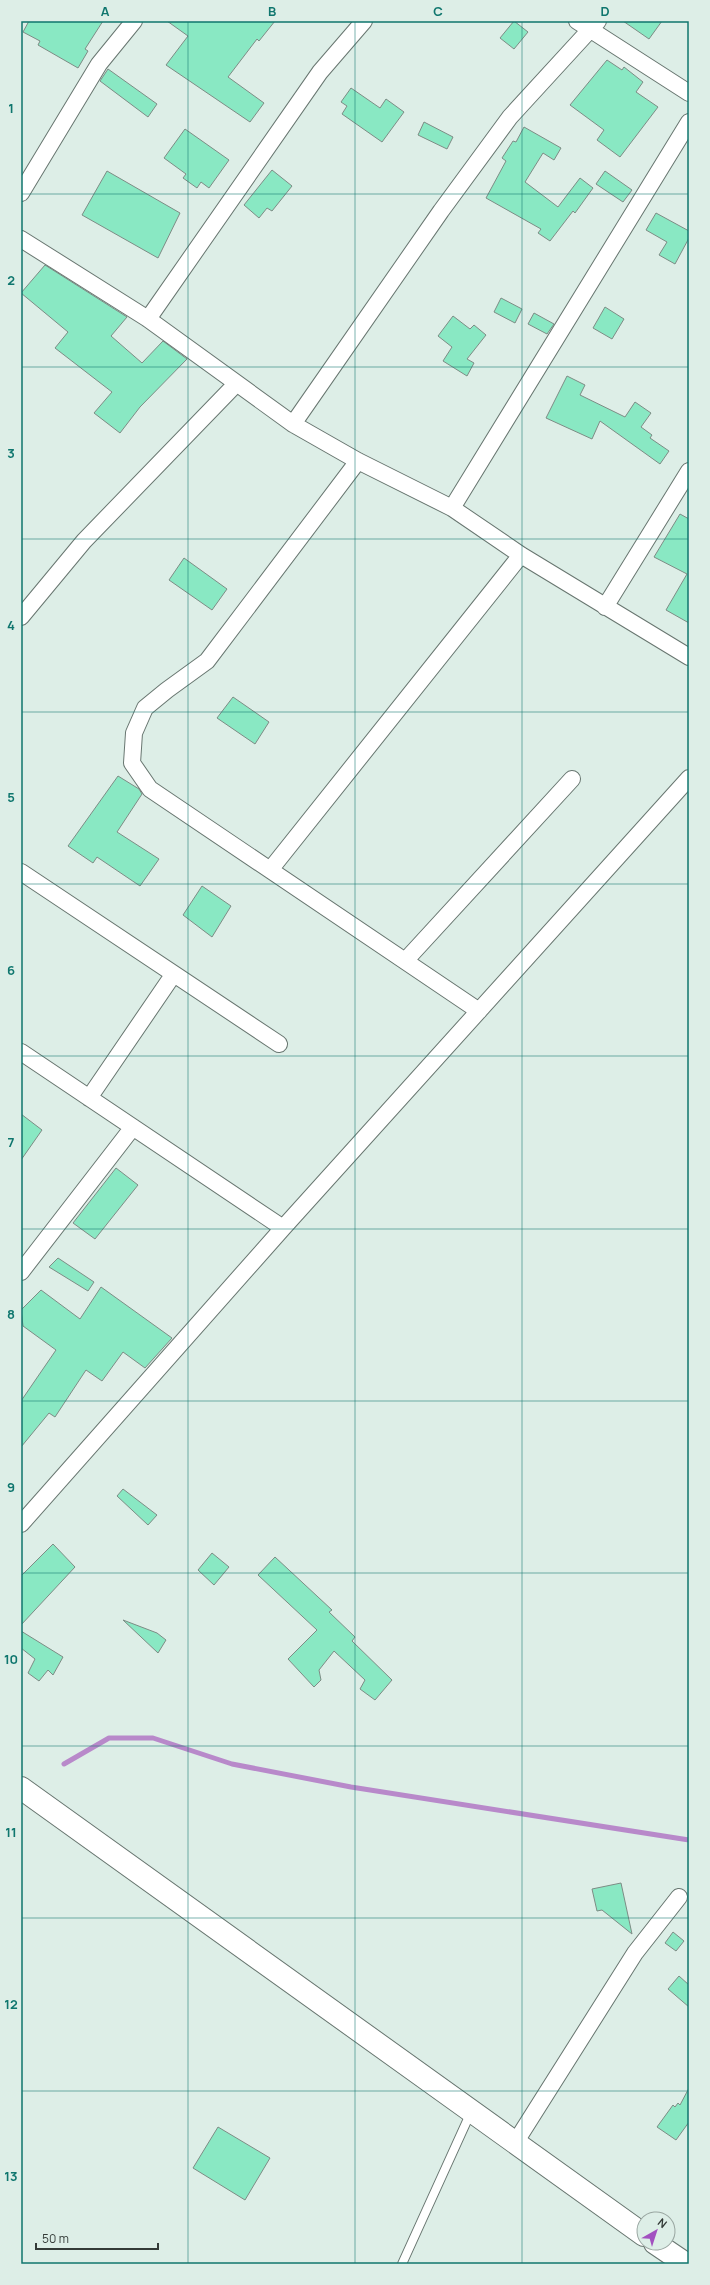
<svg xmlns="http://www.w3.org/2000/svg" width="710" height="2285" font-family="Manrope,sans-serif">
	<rect width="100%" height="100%" fill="#ddeee7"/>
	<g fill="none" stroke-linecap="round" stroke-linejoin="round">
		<path stroke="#b889ca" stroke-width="5" d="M64,1764l45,-26h44l79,26 119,23 338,53"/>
	</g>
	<path fill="#89e8c3" stroke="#7d8c85" d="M29,21h74l-18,28 3,2 -10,17 -40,-23 2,-4 -17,-9z
		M167,21h108l-16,20 -2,-2 -29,38 36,26 -14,19 -84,-57 22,-29z
		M514,21l14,11 -14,17 -14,-11z
		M623,21h39l-13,18z
		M607,60l15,10 2,-3 19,15 -7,10 22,15 -38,50 -23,-17 7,-10 -34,-25z
		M108,69l49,35 -9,13 -48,-36z
		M351,88l29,20 6,-9 18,13 -22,30 -40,-28 5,-8 -6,-4z
		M424,122l29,15 -6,12 -29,-14z
		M524,127l37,21 -7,12 -11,-7 -18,29 33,25 22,-29 13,10 -18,25 -2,-2 -23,30 -12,-8 3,-4 -55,-31 20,-37 -4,-3 11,-17 3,1z
		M185,129l44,31 -20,28 -8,-6 -4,6 -14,-10 3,-4 -22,-16z
		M272,170l20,16 -20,25 -5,-3 -8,10 -15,-13z
		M107,171l73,42 -22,45 -76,-43z
		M605,171l27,19 -9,12 -27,-18z
		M656,213l33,18v7l-14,26 -16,-9 8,-13 -21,-12z
		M45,265l82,52 -16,19 31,27 21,-22 24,18 -47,48 -20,26 -26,-20 18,-21 -57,-44 13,-16 -47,-39z
		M501,298l21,11 -7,14 -21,-11z
		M605,307l19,12 -12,20 -19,-11z
		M534,313l20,11 -7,10 -19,-10z
		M453,316l17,13 4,-4 12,10 -19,24 7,4 -7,13 -24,-15 9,-14 -14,-11z
		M567,376l18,9 -5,10 45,22 10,-15 16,11 -10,14 11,8 -2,3 19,13 -9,13 -60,-43 -8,18 -46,-21z
		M680,514l9,5v104l-23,-13 21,-36 -33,-17z
		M184,558l43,31 -15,21 -43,-30z
		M233,697l36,25 -14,22 -38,-26z
		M118,776l21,13 3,5 -25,38 42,27 -19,27 -43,-29 -4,6 -25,-17z
		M202,886l29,20 -19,31 -29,-22z
		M21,1114l21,16 -21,30z
		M116,1168l22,17 -43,54 -22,-16z
		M58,1258l36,24 -6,9 -39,-24z
		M101,1287l71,51 -27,30 -22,-16 -21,29 -16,-11 -31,47 -6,-4 -28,34v-46l35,-51 -33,-24 -2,-16 20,-20 39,29z
		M123,1489l34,26 -9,10 -31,-29z
		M53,1544l22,23 -54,58v-49z
		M212,1553l17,14 -15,18 -16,-15z
		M275,1557l57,53 -3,2 26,25 -3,4 40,39 -17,20 -15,-11 5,-9 -31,-29 -15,19 2,10 -7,7 -26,-28 29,-29 -59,-55z
		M123,1620l34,13 9,7 -8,13z
		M21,1631l42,26 -10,18 -5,-5 -9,11 -11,-8 7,-14 -14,-11z
		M621,1883l11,51 -30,-24 -5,1 -5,-22z
		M673,1932l11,9 -8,10 -11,-8z
		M679,1976l10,9v22l-21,-18z
		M689,2088v34l-13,18 -19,-13 16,-22 2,2 3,-4 2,2z
		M218,2127l52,31 -25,42 -52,-32z"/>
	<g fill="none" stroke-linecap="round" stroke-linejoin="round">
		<defs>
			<path id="service" d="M402,2264l69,-152"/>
			<path id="minor" d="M577,21l112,72
				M21,193l78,-129 35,-43
				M21,239l127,80 145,105 65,37 94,47 69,47 168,102
				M148,319l172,-247 44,-51
				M293,424l148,-213 69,-94 88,-96
				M358,461l-151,200 -40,29 -22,18 -11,25 -2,30 18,26 329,222
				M452,508l237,-386
				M605,607l84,-136
				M21,617l63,-76 152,-157
				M270,870l251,-315
				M21,872l258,172
				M405,961l167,-182
				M21,1052l262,176
				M89,1098l84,-123
				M21,1272l112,-145
				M21,1524l262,-296 406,-450
				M515,2143l120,-190 44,-56"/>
			<path id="primary" d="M21,1788l623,447
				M655,2243l31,21"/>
		</defs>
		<use href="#service" stroke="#687670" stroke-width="10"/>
		<use href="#minor" stroke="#687670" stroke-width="18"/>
		<use href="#primary" stroke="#687670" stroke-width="24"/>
		<use href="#service" stroke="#fff" stroke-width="8"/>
		<use href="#minor" stroke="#fff" stroke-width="16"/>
		<use href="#primary" stroke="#fff" stroke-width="22"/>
	</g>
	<path fill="none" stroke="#0f766e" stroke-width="1" stroke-opacity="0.55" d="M188,21v2243M355,21v2243M522,21v2243M21,194h668M21,367h668M21,539h668M21,712h668M21,884h668M21,1056h668M21,1229h668M21,1401h668M21,1573h668M21,1746h668M21,1918h668M21,2091h668"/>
	<rect width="710" height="2285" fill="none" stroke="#ddeee7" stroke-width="44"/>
	<g transform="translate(656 2231) rotate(39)"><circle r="19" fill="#ddeee7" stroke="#99a6a1"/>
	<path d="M0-3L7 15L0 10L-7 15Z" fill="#a251c0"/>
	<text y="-6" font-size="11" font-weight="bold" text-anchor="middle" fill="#333a37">N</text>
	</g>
	<path d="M36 2243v6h122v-6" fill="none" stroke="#333a37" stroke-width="2"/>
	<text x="42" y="2243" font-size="12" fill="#333a37" stroke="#ddeee7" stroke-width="3" paint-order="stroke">50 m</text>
	<rect x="22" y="22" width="666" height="2241" fill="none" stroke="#0f766e" stroke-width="1.5"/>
	<g font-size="13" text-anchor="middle" font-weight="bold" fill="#0f766e">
		<text x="105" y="16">A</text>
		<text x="272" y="16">B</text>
		<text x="438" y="16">C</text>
		<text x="605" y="16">D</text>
		<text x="11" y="113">1</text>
		<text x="11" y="285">2</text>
		<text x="11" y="458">3</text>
		<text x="11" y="630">4</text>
		<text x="11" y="802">5</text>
		<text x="11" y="975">6</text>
		<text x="11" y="1147">7</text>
		<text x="11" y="1319">8</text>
		<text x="11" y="1492">9</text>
		<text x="11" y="1664">10</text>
		<text x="11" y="1837">11</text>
		<text x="11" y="2009">12</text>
		<text x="11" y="2181">13</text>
	</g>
</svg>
